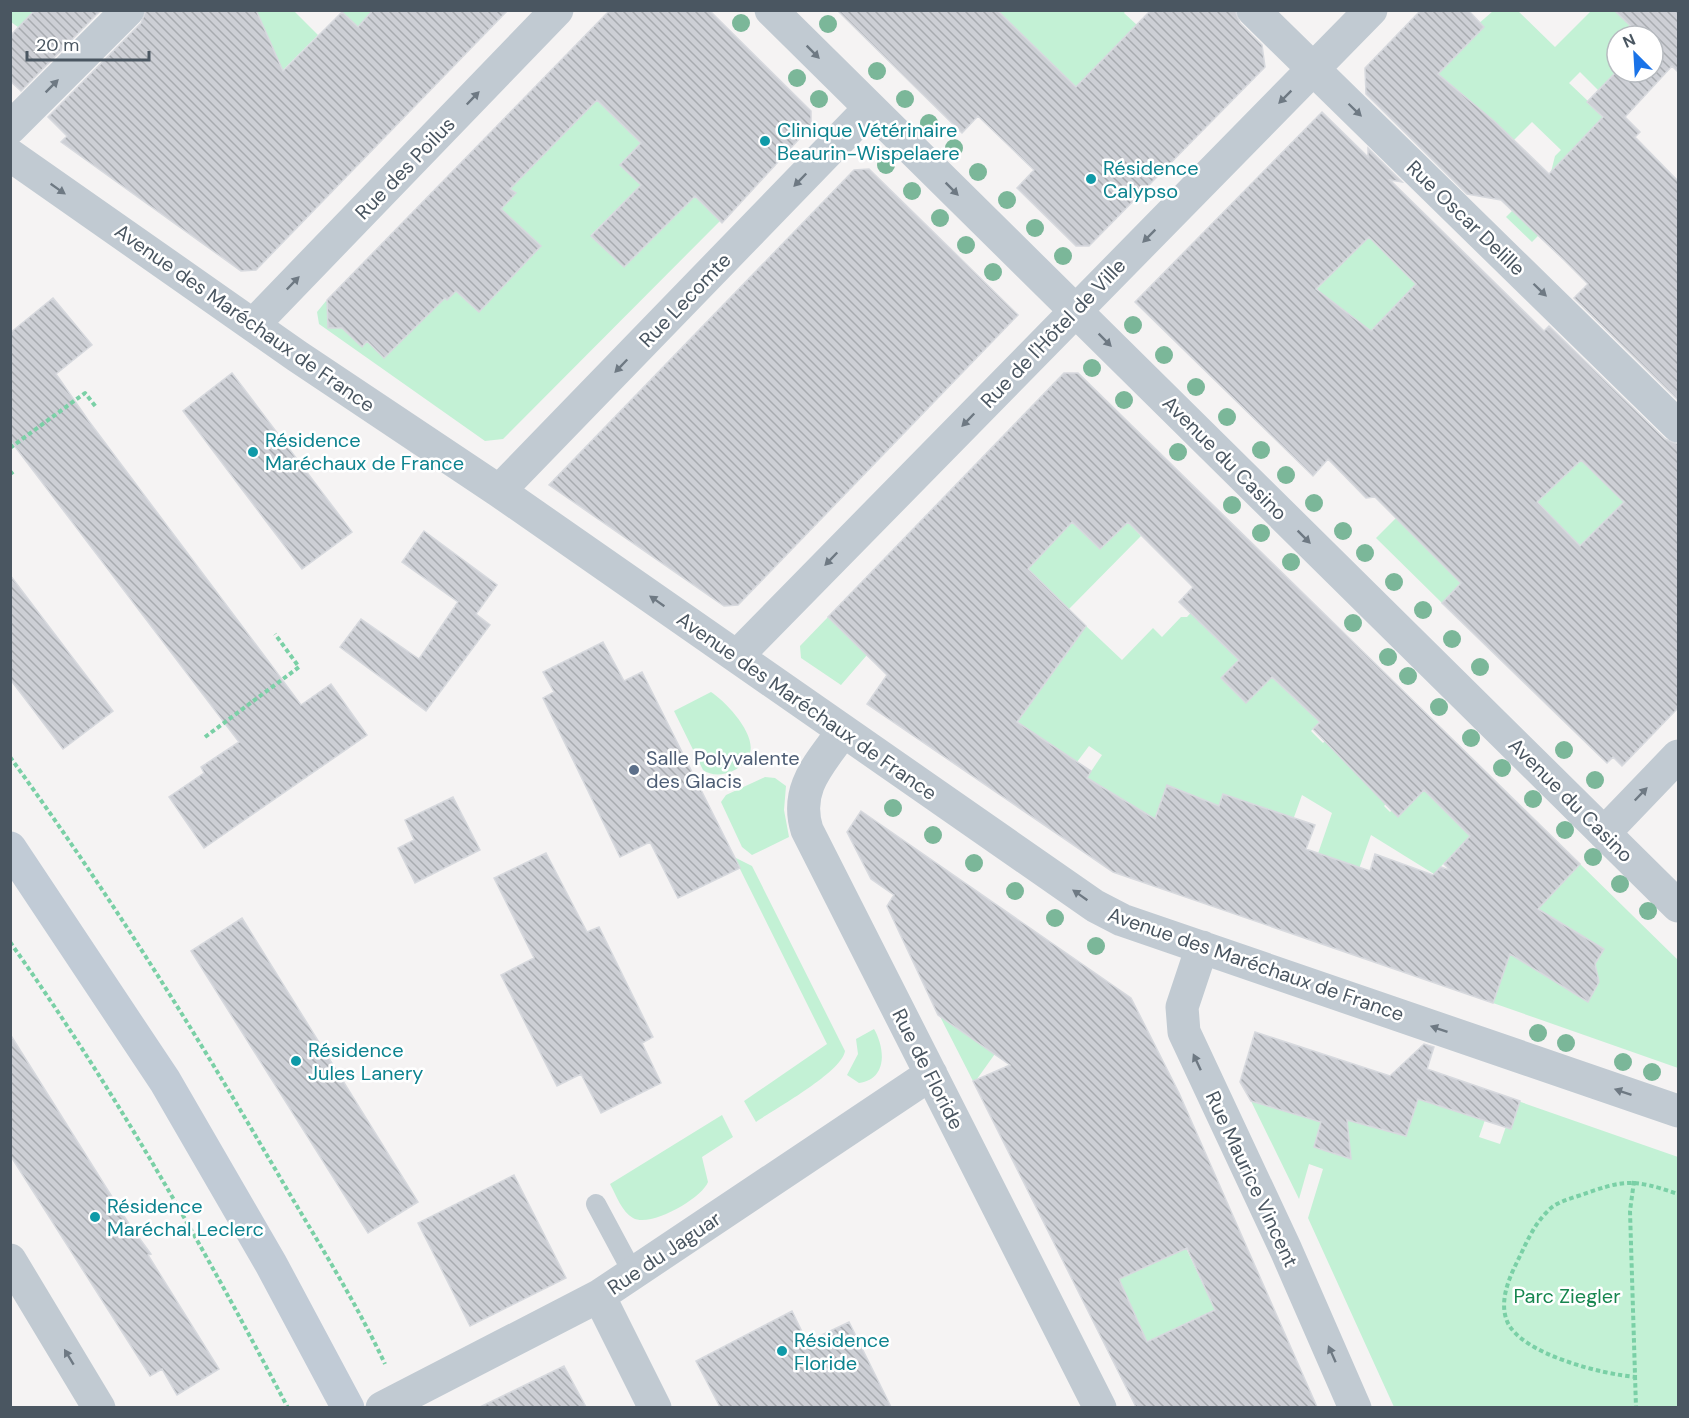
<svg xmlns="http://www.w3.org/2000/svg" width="1689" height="1418" font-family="'DM Sans',sans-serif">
	<defs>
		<pattern id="building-back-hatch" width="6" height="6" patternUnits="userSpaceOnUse" patternTransform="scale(1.5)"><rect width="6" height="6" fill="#cdcfd5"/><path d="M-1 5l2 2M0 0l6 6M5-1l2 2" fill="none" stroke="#a8abb0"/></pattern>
	</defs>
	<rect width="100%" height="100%" fill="#f5f3f3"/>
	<path fill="#c3f1d5" d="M343,10l30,1 -15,16 -16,-15z
		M1126,10l-2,3 13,12 -61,62 -57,-55 -20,20 -42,-41z
		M11,11h24l-2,27 -22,-16z
		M256,11h38l24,24 -45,45z
		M1493,11h25l37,36 36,-36h26l26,25h-26v36h36l4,-8 9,9 -42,43 -44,-44 -11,11 62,59 -99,100 -26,-25 45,-45 4,-16 6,-6 -29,-28 -28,28 -35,-50 -10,-8 -37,-19z
		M690,95l-70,70 21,20 -50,50 33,32 53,-54 -9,-44 52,52 -217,218 -18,2 -166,-117 -2,-12 9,-11 5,5 -3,16 7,6h10l17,19 5,-6 17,17 19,-19 -8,-8 71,-51 50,-8 13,-13 -42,-42 28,-24 -5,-4 87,-89z
		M1368,236l50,47 -47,48 -62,-34z
		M1581,460l21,21 26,17 -48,48 -42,-43 -96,100 -66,-65 20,-20 30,29z
		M1028,497l66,36 -5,5 11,11 28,-27 13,14 -72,73 -41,-40 8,-9z
		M1194,609l11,18 34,33 -18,18 26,24 25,-25 56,36 -17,18 12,12 31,-32 -15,44 15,16 95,-35 -65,70 6,6 5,-5 7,6 23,-24 54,55 -17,34 -17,-16 -11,12 -63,-39 -27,76 -41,-14 29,-84 -30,-18 -27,75 -59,-55 -49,-30 -18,49 -63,-55 16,-24 -13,-9 -12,16 -40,-27 -28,-1 77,-108 36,34 31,-32 9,9 19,-20h6z
		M828,617l39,38 -26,30 -40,-27 -1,-12z
		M711,692c14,9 45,41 39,61 -5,17 -32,28 -47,17l-29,-59z
		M765,777l10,1 11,8 -2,24 5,27 -37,18 -10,-8 -21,-45 5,-7z
		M734,857l18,9 93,185c-3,21 -70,58 -89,71l-12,-21 83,-57z
		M1580,864l98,96v108l-185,-65 12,-36 4,-100z
		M926,989l36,42 16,12 18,-24 16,11 -35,49 -4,2z
		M874,1029c11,19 14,50 -15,54l-12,-8 11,-21 -2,-15z
		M1418,1099l67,21 -6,17 21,7 15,-44 163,57v250h-284l-86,-189 15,-49 -14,-5 -10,35 -48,-98 38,11 58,8 59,16z
		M722,1115l11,22 -31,20 6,25c-6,16 -57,46 -75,36 -11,-6 -17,-23 -23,-34z
		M1186,1248l29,62 -29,13 57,75 4,9h-76l-30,-63 -23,-65z"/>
	<path fill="url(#building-back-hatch)" stroke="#d7d9de" stroke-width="1.5" fill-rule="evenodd" d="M35,10h66l-80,81 -11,-10v-45z
		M146,10h110l27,61 59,-59 16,15 15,-17h135l-252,260 -15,1 -180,-129 6,-6 -19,-19 93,-94z
		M610,10h99l102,101v15l-89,97 -27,-27 -71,71 -33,-31 50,-51 -21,-20 21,-22 -44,-43 -87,89 6,4 -15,16 40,37 -62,66 -23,-21 -9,9 -2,-2 -61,60 -17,-17 -5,6 -20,-19h-14l-1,-28z
		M837,10h160l79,77 75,-77h84l5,13 22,22 3,22 -176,179h-13l-59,-58 17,-18 -56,-54 -16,17z
		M1421,10h47l16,17 -46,47 56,47 55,53 54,-57 -16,-15 30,-31 36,1v-36h-12l-27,-26h64v62l-6,-6 -47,51 15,15 -5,5 43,44v219l-104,-102 14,-14 -24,-24 -63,-60 -34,-6 -101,-100 -1,-26z
		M1322,112l46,45v-9l34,34 -12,-2 154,151 5,-5 116,113 13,5v264l-56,58 -9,-9 -6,6 -165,-160 19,-20 -86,-86 -9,1 -38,-39 -15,17 -178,-174zM1369,237l47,47 -45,47 -55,-42zM1581,460l43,42 -44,44 -43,-44z
		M869,169l149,146 -280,290 -14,1 -175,-121 305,-315z
		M53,298l39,47 -36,29 32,46 213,285 30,-21 36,51 -163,113 -35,-51 35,-24 -3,-6 38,-25 -229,-302v-107z
		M232,373l120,159 -50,37 -119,-158z
		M1064,373h14l502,491 -42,45 66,40 -9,15 4,18 -11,20 -78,-48 -17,49 -380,-131 -246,-168 20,-29 -59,-58zM1072,522l28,27 28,-27 65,65 -14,15 60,58 -18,18 25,25 26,-26 48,45 -7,7 85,88 26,-27 46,46 -26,28 7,7 -10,-4 -8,8 -58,-21 -5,17 -64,-22 9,-24 -92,-31 -4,12 -52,-21 -12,34 -68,-41 4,-7 -74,-49 69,-96 -58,-57z
		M424,531l73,54 -21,29 14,11 -64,86 -86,-64 21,-28 58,40 39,-57 -56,-40z
		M10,575l103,136 -50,38 -53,-70z
		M603,642l21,39 18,-9 98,196 -62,30 -28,-56 -30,15 -77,-159 11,-6 -11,-20z
		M453,797l27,53 -65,33 -17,-35 16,-8 -9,-20z
		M861,811l270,187 48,95 138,314h-181l-163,-326 37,-16 -72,-50 -51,-109 7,-11 -23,-16 -24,-47zM1187,1248l28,62 -68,32 -28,-63z
		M546,853l41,79 12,-5 54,110 -11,6 19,40 -60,30 -20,-39 -24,12 -56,-111 33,-17 -40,-80z
		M242,918l176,284 -50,31 -177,-282z
		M1255,1032l135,44 34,-32 10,3 -7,22 93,32 -9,28 -93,-30 -12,37 -59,-16 4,39 -37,-12 7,-25 -70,-21 -11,-19z
		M10,1034l119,190 22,30 -3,1 71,114 -42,26 -15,-26 -12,7 -140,-221z
		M514,1175l52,103 -96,48 -52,-103z
		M792,1311l15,31 42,-20 42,85h-171l-24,-46z
		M564,1366l22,41h-106z"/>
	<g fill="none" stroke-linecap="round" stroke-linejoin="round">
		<path stroke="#7ad0a6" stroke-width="4" stroke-dasharray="4.5 3" stroke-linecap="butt" d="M10,448l75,-55 11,14
			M10,471l4,5
			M205,737l94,-70 -24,-33
			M10,757c98,135 184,273 268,417 36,62 76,124 107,190
			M10,942c105,148 194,306 278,466
			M1634,1181l-4,30 6,197
			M1637,1377c-33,-2 -117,-23 -130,-56 -8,-20 2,-43 11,-61 8,-16 15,-34 28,-47 8,-10 20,-13 32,-17 46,-16 53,-18 100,-2"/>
		<path stroke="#c1cad2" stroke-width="20" d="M596,1204l37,69"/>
		<path stroke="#c1cad2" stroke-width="33" d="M771,10l907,896
			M1253,10l425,416
			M10,128l118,-118
			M10,155l287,201 202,135 596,415 27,14 556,191
			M253,325l304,-315
			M499,491l371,-383
			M737,656l634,-646
			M843,731c-23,33 -49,57 -36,99l293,578
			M1604,833l74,-77
			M1202,947l-20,60 2,25 102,218 69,158
			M10,1260l89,148
			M599,1296l56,112
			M382,1408l217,-112 332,-222"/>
		<path stroke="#c1cbd6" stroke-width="33" d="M10,848l155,233 106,183 77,144"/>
	</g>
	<g fill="#7bb799">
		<circle cx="741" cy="23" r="9"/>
		<circle cx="828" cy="24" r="9"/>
		<circle cx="877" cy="71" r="9"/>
		<circle cx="797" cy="78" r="9"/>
		<circle cx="819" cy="99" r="9"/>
		<circle cx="905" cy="99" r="9"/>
		<circle cx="929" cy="123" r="9"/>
		<circle cx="954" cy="148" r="9"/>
		<circle cx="886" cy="165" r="9"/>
		<circle cx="978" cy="172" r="9"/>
		<circle cx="912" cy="191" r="9"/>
		<circle cx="1007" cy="200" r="9"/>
		<circle cx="940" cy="218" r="9"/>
		<circle cx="1035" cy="228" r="9"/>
		<circle cx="966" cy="245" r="9"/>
		<circle cx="1063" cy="256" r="9"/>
		<circle cx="993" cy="272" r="9"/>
		<circle cx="1133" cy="325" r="9"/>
		<circle cx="1164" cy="355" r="9"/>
		<circle cx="1092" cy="368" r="9"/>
		<circle cx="1196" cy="387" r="9"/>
		<circle cx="1124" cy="400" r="9"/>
		<circle cx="1227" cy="417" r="9"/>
		<circle cx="1261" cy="450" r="9"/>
		<circle cx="1178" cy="452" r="9"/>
		<circle cx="1286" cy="475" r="9"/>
		<circle cx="1314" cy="503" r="9"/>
		<circle cx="1232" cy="505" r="9"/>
		<circle cx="1343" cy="531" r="9"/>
		<circle cx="1261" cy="533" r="9"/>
		<circle cx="1365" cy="553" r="9"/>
		<circle cx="1291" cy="562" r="9"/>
		<circle cx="1394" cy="582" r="9"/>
		<circle cx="1423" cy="610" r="9"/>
		<circle cx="1353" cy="623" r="9"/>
		<circle cx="1452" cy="639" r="9"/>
		<circle cx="1388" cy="657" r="9"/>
		<circle cx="1480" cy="667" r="9"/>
		<circle cx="1408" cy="676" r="9"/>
		<circle cx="1439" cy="707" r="9"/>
		<circle cx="1471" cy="738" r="9"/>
		<circle cx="1564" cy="750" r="9"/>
		<circle cx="1502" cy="768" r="9"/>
		<circle cx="1595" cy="780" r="9"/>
		<circle cx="1533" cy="799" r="9"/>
		<circle cx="893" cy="808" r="9"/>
		<circle cx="1565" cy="830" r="9"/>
		<circle cx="933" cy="835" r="9"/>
		<circle cx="1593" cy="857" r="9"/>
		<circle cx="974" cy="863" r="9"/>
		<circle cx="1620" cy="884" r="9"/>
		<circle cx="1015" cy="891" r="9"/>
		<circle cx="1648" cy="911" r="9"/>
		<circle cx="1055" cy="918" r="9"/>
		<circle cx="1096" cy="946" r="9"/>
		<circle cx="1538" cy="1033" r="9"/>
		<circle cx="1566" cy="1043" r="9"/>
		<circle cx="1623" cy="1062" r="9"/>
		<circle cx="1652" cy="1072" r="9"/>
	</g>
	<defs><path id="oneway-solid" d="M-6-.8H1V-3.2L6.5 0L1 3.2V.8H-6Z" transform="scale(1.5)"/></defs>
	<g fill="#6e7983">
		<use href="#oneway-solid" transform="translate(813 52) rotate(45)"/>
		<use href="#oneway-solid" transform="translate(52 86) rotate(-45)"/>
		<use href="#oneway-solid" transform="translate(1285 97) rotate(135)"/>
		<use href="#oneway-solid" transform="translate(473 98) rotate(-46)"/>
		<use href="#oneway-solid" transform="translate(1355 110) rotate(44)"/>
		<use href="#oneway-solid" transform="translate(800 180) rotate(134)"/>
		<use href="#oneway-solid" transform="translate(58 189) rotate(35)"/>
		<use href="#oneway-solid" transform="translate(952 189) rotate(45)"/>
		<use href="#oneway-solid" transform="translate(1149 236) rotate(135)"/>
		<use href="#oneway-solid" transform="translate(293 283) rotate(-46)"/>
		<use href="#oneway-solid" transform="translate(1540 290) rotate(44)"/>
		<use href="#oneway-solid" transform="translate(1105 340) rotate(45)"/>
		<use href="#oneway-solid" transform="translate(621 366) rotate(134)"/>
		<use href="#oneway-solid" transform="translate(968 420) rotate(134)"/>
		<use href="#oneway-solid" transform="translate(1304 537) rotate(45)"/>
		<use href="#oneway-solid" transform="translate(831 559) rotate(134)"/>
		<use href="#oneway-solid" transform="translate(657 601) rotate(-145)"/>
		<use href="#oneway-solid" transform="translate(1641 794) rotate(-46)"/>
		<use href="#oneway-solid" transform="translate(1080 895) rotate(-145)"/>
		<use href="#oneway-solid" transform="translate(1439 1029) rotate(-161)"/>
		<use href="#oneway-solid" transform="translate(1197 1062) rotate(-115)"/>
		<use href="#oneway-solid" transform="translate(1623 1092) rotate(-161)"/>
		<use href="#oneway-solid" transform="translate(1332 1354) rotate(-114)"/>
		<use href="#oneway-solid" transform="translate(69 1357) rotate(-121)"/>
	</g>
	<g fill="#0f9aa8" stroke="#fff" stroke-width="2">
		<circle cx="765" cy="141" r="6"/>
		<circle cx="1091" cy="179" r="6"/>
		<circle cx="253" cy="452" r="6"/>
		<circle cx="296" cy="1061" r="6"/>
		<circle cx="95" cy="1217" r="6"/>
		<circle cx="782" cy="1351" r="6"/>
	</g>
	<circle fill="#5c6f8a" stroke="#fff" stroke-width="2" cx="634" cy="770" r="6"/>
	<g text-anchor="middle" stroke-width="5" stroke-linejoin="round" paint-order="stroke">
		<g font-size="20" fill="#0d838f" stroke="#fff" text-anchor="start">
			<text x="777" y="137">Clinique Vétérinaire<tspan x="777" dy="23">Beaurin-Wispelaere</tspan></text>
			<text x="1103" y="175">Résidence<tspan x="1103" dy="23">Calypso</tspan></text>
			<text x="265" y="447">Résidence<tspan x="265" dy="23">Maréchaux de France</tspan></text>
			<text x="308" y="1057">Résidence<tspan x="308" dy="23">Jules Lanery</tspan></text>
			<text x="107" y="1213">Résidence<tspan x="107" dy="23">Maréchal Leclerc</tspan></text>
			<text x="794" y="1347">Résidence<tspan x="794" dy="23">Floride</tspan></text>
		</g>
		<g font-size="20" fill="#4a5661" stroke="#fff">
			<text transform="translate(405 168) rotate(-46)" y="7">Rue des Poilus</text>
			<text transform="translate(1466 218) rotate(44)" y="7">Rue Oscar Delille</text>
			<text transform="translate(685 300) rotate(-46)" y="7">Rue Lecomte</text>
			<text transform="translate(245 318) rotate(35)" y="7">Avenue des Maréchaux de France</text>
			<text transform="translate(1053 333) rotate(-46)" y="7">Rue de l'Hôtel de Ville</text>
			<text transform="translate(1225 458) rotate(45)" y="7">Avenue du Casino</text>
			<text transform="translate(807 706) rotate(35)" y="7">Avenue des Maréchaux de France</text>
			<text transform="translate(1571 800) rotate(45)" y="7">Avenue du Casino</text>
			<text transform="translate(1256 964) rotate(19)" y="7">Avenue des Maréchaux de France</text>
			<text transform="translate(928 1069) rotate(63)" y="7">Rue de Floride</text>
			<text transform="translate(1252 1179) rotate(65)" y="7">Rue Maurice Vincent</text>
			<text transform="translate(664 1253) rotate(-34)" y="7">Rue du Jaguar</text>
		</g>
		<g font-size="20" fill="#4e5e75" stroke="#fff" text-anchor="start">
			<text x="646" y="765">Salle Polyvalente<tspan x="646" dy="23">des Glacis</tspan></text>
		</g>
		<g font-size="20" fill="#17864f" stroke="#fff">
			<text x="1567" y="1303">Parc Ziegler</text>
		</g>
	</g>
	<rect width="1689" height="1418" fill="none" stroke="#4a5661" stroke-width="24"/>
	<g transform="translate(1635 54) rotate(336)"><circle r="28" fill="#ffffff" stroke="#b7bbc0" stroke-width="1.5"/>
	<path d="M0-4.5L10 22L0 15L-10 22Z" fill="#1a73e8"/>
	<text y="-9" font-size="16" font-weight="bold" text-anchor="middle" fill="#4a5661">N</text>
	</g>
	<path d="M27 51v9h122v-9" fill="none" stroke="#4a5661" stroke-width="3"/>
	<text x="36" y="51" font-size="18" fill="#4a5661" stroke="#ffffff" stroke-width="4.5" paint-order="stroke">20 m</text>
</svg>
